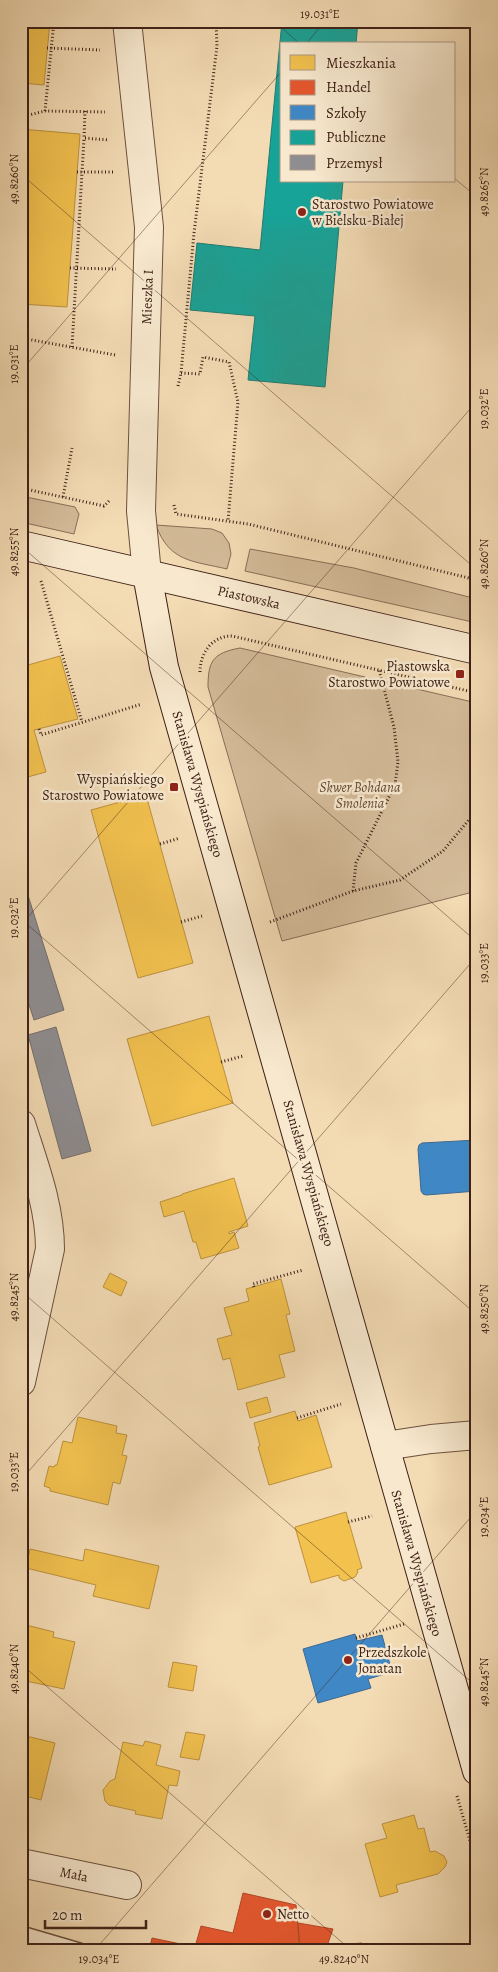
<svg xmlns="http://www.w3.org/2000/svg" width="498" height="1972" font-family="Alegreya,serif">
	<rect width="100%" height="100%" fill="#f3dbb4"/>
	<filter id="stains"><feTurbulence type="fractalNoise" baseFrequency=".004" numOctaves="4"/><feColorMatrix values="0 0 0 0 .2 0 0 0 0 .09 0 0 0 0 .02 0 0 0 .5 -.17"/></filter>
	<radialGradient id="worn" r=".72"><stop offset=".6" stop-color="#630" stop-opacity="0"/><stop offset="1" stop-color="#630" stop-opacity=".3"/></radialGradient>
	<path fill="#d4bb99" stroke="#896e58" d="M21,496l54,11 4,7 -5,20 -53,-12z
		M156,525l56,4 10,4 7,10 2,11 -4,15c-34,-8 -58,-7 -71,-44z
		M250,549l104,19 123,31v24l-232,-52z
		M240,648l237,55v188l-195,50 -74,-254c0,-26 5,-34 32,-39z"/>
	<path fill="#f2c14e" stroke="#bc913e" d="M21,21h29l-6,64 -23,-2z
		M21,129l59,5 -13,173 -46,-3z
		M60,656l18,63 -44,11 12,42 -22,6 -3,-1v-110z
		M146,795l47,168 -55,15 -47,-168z
		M209,1016l24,87 -81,23 -25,-87z
		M234,1178l14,48 -19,6v2l5,-2 5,16 -38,11 -5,-17h-3l-9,-31 -20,6 -4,-15 22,-7v-1z
		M110,1273l17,9 -6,14 -18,-9z
		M281,1279l9,35 -4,1 9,36 -16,4 6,22 -47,13 -8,-32 -7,2 -6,-21 15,-4 -8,-27 25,-7 -3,-12z
		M267,1397l4,15 -21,6 -4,-15z
		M295,1411l3,10 18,-6 16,52 -63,18 -11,-38 2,-1 -6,-23z
		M78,1417l39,9 -1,7 11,2 -5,20 5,1 -7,28 -7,-2 -5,23 -58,-14v-3l-6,-2 5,-20 5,1 1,-2h2l6,-24 9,2z
		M346,1512l16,56 -5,2 1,2 -3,5 -11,4 -5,-3v-3l-28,8 -16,-56z
		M30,1549l53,12 2,-12 74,17 -10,43 -56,-13 3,-11 -70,-17z
		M22,1624l32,8 -1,5 22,5 -11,47 -43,-9z
		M173,1662l24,4 -4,25 -25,-4z
		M21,1701l3,1 -3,15z
		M186,1732l19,3 -6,25 -19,-3z
		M21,1733l6,1 -1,2 29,7 -14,57 -20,-5z
		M145,1741l16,4 -5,20 24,6 -3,15 -8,-1 -7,34 -27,-5 1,-3 -27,-6 -4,-4 -2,-11 7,-9 5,-2 8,-37 20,4z
		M414,1815l4,14 6,-1 6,24 5,-1 9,5 3,6 -2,5 -7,7 -42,11 2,7 -18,5 -15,-53 22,-6 -5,-14z"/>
	<path fill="#e4572e" stroke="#b24727" d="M243,1893l53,12 4,46h-151l3,-13 43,9 6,-21 32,7z
		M298,1923l35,6 -6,17 35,-3v8h-62z"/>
	<path fill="#3f88c5" stroke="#3f6991" d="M477,1140v51l-51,4 -3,-1 -2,-3 -3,-42 1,-4 3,-2z
		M355,1634l2,7 25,-6 10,37 -24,7 3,9 -53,15 -15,-54z"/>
	<path fill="#17a398" stroke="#237c71" d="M282,21h76l-2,23h-74v137h61l-18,206 -77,-7 7,-64 -65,-6 7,-67 63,7z"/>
	<path fill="#8d8d92" stroke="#756d6d" d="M21,873l43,137 -30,10 -13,-40z
		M56,1027l35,124 -29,8 -34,-124z"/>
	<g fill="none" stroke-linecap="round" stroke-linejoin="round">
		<defs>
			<path id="lane" d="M21,1934l58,17"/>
			<path id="street" d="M127,21l22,206 -8,284 6,63
				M21,1124c13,41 29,82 29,125l-29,133
				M385,1446l46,-7 46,-4
				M21,1863l106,22"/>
			<path id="secondary" d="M21,545l456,105
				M147,574l17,93 313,1104"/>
		</defs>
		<use href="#lane" stroke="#6b503e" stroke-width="18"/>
		<use href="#street" stroke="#6b503e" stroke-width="30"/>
		<use href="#secondary" stroke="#3e2117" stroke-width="30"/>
		<path stroke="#3e2117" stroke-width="3" stroke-dasharray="1 2.5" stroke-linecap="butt" d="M47,48l53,2
			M45,111l9,-90
			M85,111l-1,27 25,2
			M21,117l24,-6 60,1
			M77,172h36
			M70,268l46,1
			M21,338l94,17
			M72,347l12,-209
			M181,373l19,1 3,-17 26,5 9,40 -10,119
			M178,386l3,-13 13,-140 23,-187 -1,-25
			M21,488l83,18 6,-6
			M63,497l9,-49
			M174,505l2,9 72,10 229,56
			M41,581l41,141
			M200,672c0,-19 12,-36 32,-36l245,57
			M39,729l2,6 101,-31
			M160,844l20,-6
			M353,891l3,-28 39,-78 3,-23 -4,-35 -15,-57
			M181,922l21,-6
			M270,922l83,-31 47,-11 43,-29 34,-41
			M221,1062l22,-6
			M254,1287l-1,-3 50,-14
			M297,1418l44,-14
			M348,1522l24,-6
			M356,1638l48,-14
			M457,1796l20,69"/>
		<use href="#lane" stroke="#f7e8ce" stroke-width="15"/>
		<use href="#street" stroke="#f7e8ce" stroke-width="28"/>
		<use href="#secondary" stroke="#f7e8ce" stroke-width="28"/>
	</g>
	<path fill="none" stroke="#3e2117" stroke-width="1" stroke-opacity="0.45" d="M274,21l26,23M306,44l19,-23M21,174l456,396M454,178l23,19M21,371l261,-300M21,546l456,396M21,919l456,396M21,925l456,-524M21,1291l456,396M21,1480l456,-524M21,1664l331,287M94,1951l383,-441"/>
	<g fill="#8f2418" stroke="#f7e8ce" stroke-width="2">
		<circle cx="302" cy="212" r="5"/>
		<rect x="455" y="669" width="10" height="10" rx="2.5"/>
		<rect x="169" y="782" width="10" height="10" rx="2.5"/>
		<circle cx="348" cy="1660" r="5"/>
		<circle cx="267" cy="1914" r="5"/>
	</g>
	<g text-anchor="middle" stroke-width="5" stroke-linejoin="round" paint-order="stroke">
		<g font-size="14" fill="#3e2117" stroke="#f7e8ce" text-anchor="start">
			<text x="312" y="209">Starostwo Powiatowe<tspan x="312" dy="16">w Bielsku-Białej</tspan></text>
			<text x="450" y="671" text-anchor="end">Piastowska<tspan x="450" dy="16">Starostwo Powiatowe</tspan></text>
			<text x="164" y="784" text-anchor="end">Wyspiańskiego<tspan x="164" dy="16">Starostwo Powiatowe</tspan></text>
			<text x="358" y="1657">Przedszkole<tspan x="358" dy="16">Jonatan</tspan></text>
			<text x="277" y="1919">Netto</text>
		</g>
		<g font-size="14" fill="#3e2117" stroke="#f7e8ce">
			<text transform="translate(147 297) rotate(-88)" y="5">Mieszka I</text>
			<text transform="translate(249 597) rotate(13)" y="5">Piastowska</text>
			<text transform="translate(198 784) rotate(74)" y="5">Stanisława Wyspiańskiego</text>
			<text transform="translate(309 1173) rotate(74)" y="5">Stanisława Wyspiańskiego</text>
			<text transform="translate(417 1563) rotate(74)" y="5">Stanisława Wyspiańskiego</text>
			<text transform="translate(74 1874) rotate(12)" y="5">Mała</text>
		</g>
		<g font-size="14" font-style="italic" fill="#644838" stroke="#f7e8ce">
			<text x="360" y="792">Skwer Bohdana<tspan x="360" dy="16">Smolenia</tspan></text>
		</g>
	</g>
	<rect width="498" height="1972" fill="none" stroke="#f3dbb4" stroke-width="55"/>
	<rect x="280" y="42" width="175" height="140" fill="#f7e8ce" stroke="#ad9885"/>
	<rect x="290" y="55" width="25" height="15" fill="#f2c14e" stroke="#ad9885"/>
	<text x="326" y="68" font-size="15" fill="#3e2117">Mieszkania</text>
	<rect x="290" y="80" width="25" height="15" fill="#e4572e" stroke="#ad9885"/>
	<text x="326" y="92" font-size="15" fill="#3e2117">Handel</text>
	<rect x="290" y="105" width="25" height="15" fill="#3f88c5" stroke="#ad9885"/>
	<text x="326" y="118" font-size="15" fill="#3e2117">Szkoły</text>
	<rect x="290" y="130" width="25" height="15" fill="#17a398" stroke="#ad9885"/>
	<text x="326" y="142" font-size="15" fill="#3e2117">Publiczne</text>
	<rect x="290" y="155" width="25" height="15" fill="#8d8d92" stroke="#ad9885"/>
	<text x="326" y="168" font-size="15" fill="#3e2117">Przemysł</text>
	<path d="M45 1920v8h101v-8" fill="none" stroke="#3e2117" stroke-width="2.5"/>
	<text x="52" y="1920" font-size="15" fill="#3e2117" stroke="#f7e8ce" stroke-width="4" paint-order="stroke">20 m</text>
	<rect x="28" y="28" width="442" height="1916" fill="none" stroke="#3e2117" stroke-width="2"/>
	<g font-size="12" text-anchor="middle" fill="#3e2117">
		<text x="320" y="18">19.031°E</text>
		<text transform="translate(14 179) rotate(-90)" y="4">49.8260°N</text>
		<text transform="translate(484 192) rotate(-90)" y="4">49.8265°N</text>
		<text transform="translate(14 364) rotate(-90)" y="4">19.031°E</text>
		<text transform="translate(484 409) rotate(-90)" y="4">19.032°E</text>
		<text transform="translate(14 552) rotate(-90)" y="4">49.8255°N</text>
		<text transform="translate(484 564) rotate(-90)" y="4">49.8260°N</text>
		<text transform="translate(14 918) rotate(-90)" y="4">19.032°E</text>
		<text transform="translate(484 963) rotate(-90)" y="4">19.033°E</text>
		<text transform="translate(14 1297) rotate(-90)" y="4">49.8245°N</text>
		<text transform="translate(484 1309) rotate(-90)" y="4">49.8250°N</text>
		<text transform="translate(14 1472) rotate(-90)" y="4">19.033°E</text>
		<text transform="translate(484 1517) rotate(-90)" y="4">19.034°E</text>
		<text transform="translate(14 1669) rotate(-90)" y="4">49.8240°N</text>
		<text transform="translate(484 1682) rotate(-90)" y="4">49.8245°N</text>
		<text x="99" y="1963">19.034°E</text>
		<text x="344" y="1963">49.8240°N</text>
	</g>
	<rect width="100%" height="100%" filter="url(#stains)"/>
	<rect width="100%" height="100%" fill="url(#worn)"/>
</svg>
